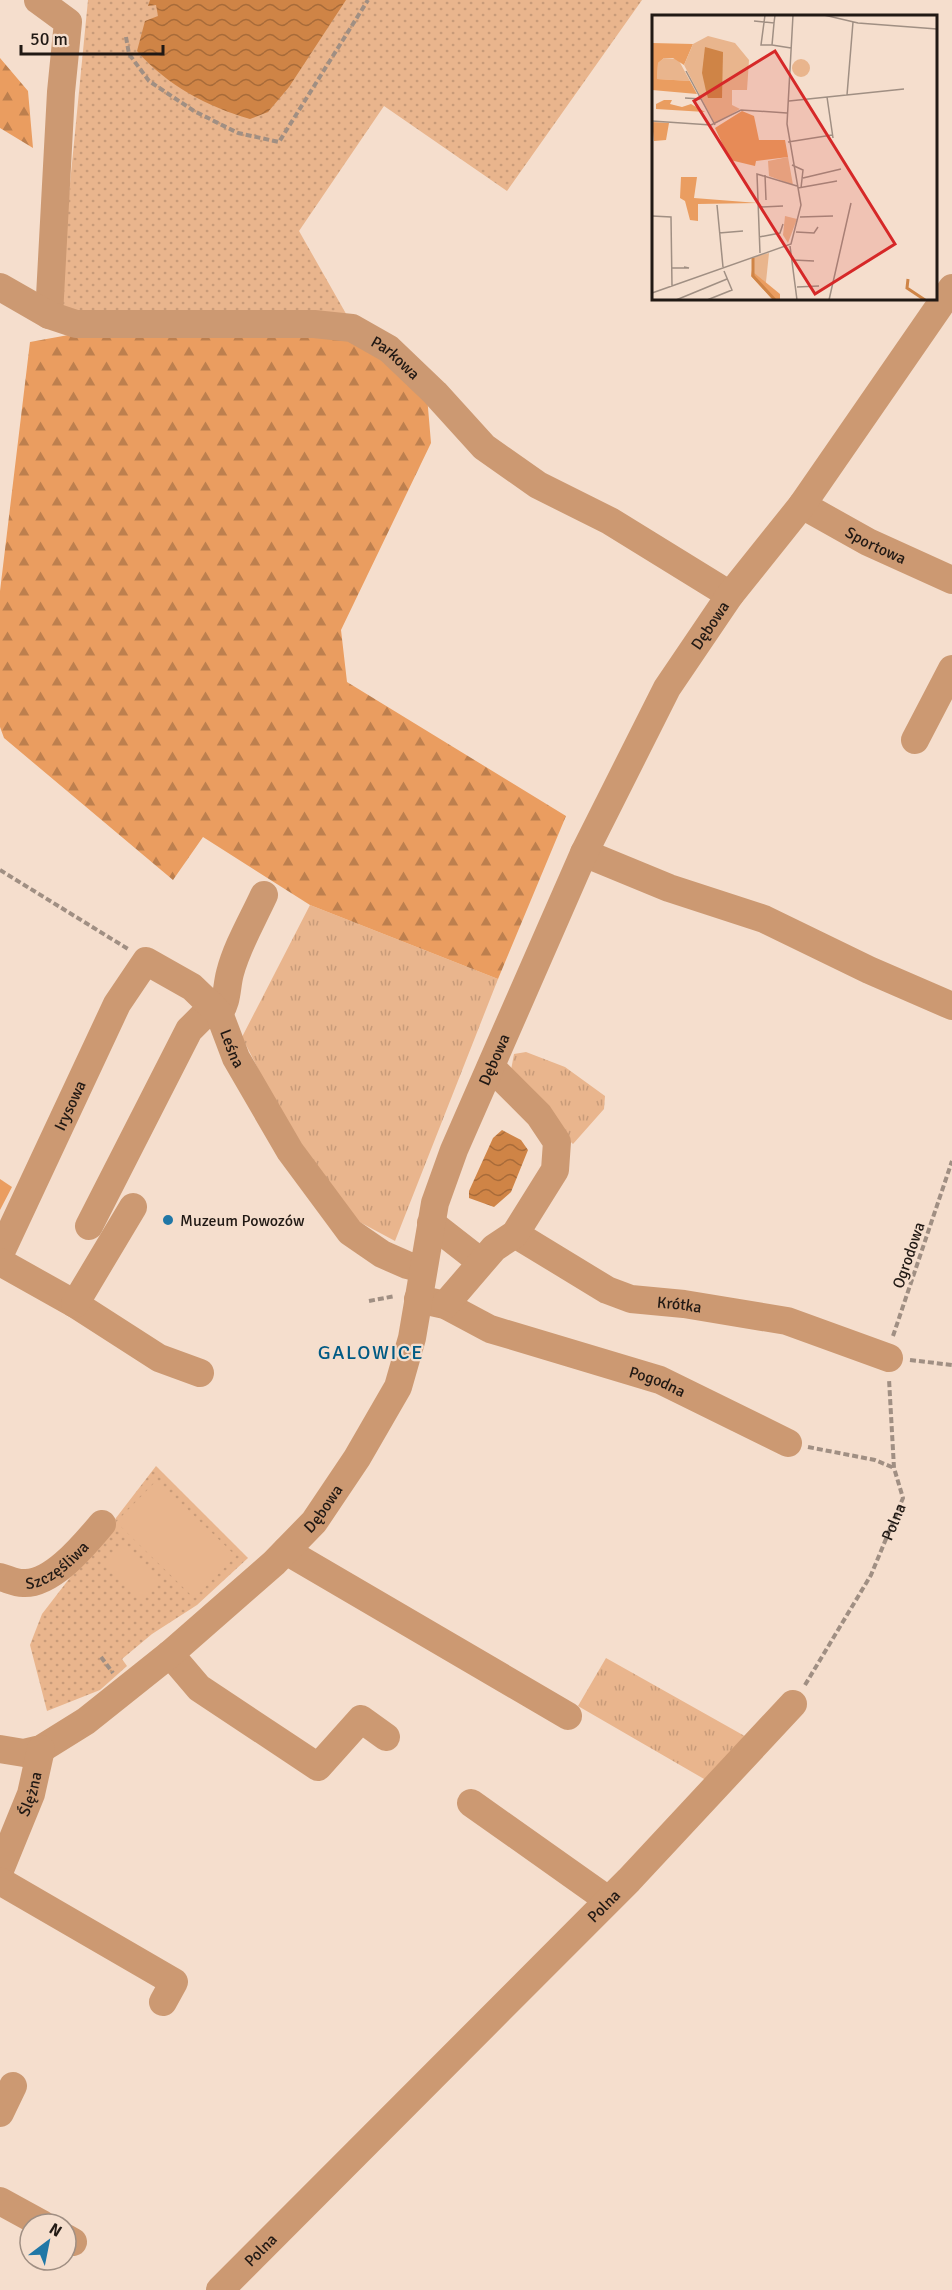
<svg xmlns="http://www.w3.org/2000/svg" width="952" height="2290" font-family="Signika,sans-serif">
	<defs>
		<pattern id="grass-tufts" width="24" height="20" patternUnits="userSpaceOnUse" patternTransform="scale(1.5)"><rect width="24" height="20" fill="#e9b58d"/><path d="M3 7l-1-3M5 7V3M7 7l1-3M15 17l-1-3M17 17v-4M19 17l1-3" fill="none" stroke="#c89b79"/></pattern>
		<pattern id="forest-firs" width="22" height="20" patternUnits="userSpaceOnUse" patternTransform="scale(1.5)"><rect width="22" height="20" fill="#ea9d60"/><path d="M5 1l3.5 6h-7zM16 11l3.5 6h-7z" fill="#bd7f4e"/></pattern>
		<pattern id="park-dots" width="8" height="8" patternUnits="userSpaceOnUse" patternTransform="scale(1.5)"><rect width="8" height="8" fill="#e9b58d"/><path d="M2 2h.1M6 6h.1" fill="none" stroke="#c89b79" stroke-width="1.8" stroke-linecap="round"/></pattern>
		<pattern id="water-waves" width="16" height="10" patternUnits="userSpaceOnUse" patternTransform="scale(1.5)"><rect width="16" height="10" fill="#cf8446"/><path d="M0 5q4-4 8 0t8 0" fill="none" stroke="#a86b39"/></pattern>
	</defs>
	<rect width="100%" height="100%" fill="#f5decd"/>
	<path fill="url(#grass-tufts)" d="M310,905l188,74 -103,262 -41,-22 -57,-73 -55,-109z
		M526,1052l39,15 40,29 -1,13 -31,35 -14,-13 -48,-61 3,-16z
		M606,1658l144,81 -39,44 -133,-77z"/>
	<path fill="url(#forest-firs)" d="M0,58l28,33 5,57 -33,-20z
		M85,332l270,4 72,60 4,47 -90,187 6,52 219,134 -68,163 -188,-74 -107,-68 -30,43 -169,-142 -4,-11v-136l30,-249z
		M0,1179l12,8 -12,23z"/>
	<path fill="url(#park-dots)" d="M88,0h554l-135,191 -123,-85 -85,125 50,88 -253,-3 -38,-10z
		M156,1466l92,92 -51,47 -45,29 -30,25 5,7 -27,24 -53,21 -17,-66 12,-31z"/>
	<path fill="#e9b58d" d="M157,1480l79,76 -42,42 -78,-76z
		M123,1545l36,36 -19,20 -36,-36z"/>
	<path fill="url(#water-waves)" d="M150,0h196l-57,87 -21,25 -18,7c-44,-13 -82,-33 -113,-68l8,-30 13,-5 -2,-11 -8,1z
		M502,1130l19,10 7,10 -17,42 -17,15 -25,-9v-7l24,-53z"/>
	<g fill="none" stroke-linecap="round" stroke-linejoin="round">
		<g stroke="#a08f83" stroke-width="4" stroke-dasharray="6 3" stroke-linecap="butt">
			<path d="M126,37l3,17 20,27 45,30 44,22 41,9 89,-142"/>
			<path d="M0,870l128,79"/>
			<path d="M369,1301l26,-5"/>
			<path d="M893,1336l59,-175"/>
			<path d="M910,1360l42,5"/>
			<path d="M808,1447l67,13 19,8"/>
			<path d="M101,1657l12,16"/>
			<path id="s1" d="M805,1685l66,-110 32,-77 -9,-30 -5,-89"/>
		</g>
		<g stroke="#cc9972" stroke-width="28">
			<path d="M38,0l30,22 -7,70 -12,223"/>
			<path id="s2" d="M0,287l49,28 27,9h238l38,4 37,21 46,44 49,54 54,38 72,36 120,74"/>
			<path id="s3" d="M802,505l66,37 84,38"/>
			<path d="M915,740l37,-71"/>
			<path d="M584,853l85,35 95,31 105,51 83,36"/>
			<path d="M219,1013c9,-12 7,-25 11,-40 7,-27 22,-52 34,-78"/>
			<path d="M431,1223l50,39"/>
			<path d="M89,1226l100,-196 24,-24"/>
			<path id="s4" d="M515,1234l92,56 24,9 53,5 103,17 102,37"/>
			<path id="s5" d="M0,1254l117,-250 29,-43 46,26 27,26 17,45 54,93 60,81 32,22 25,11 16,4"/>
			<path d="M0,1262l75,42 84,54 41,15"/>
			<path id="s6" d="M418,1299l27,6 45,24 170,51 128,63"/>
			<path d="M75,1304l58,-97"/>
			<path d="M445,1305l49,-57 21,-14 40,-64 2,-28 -18,-27 -48,-48"/>
			<path d="M286,1551l282,165"/>
			<path id="s7" d="M0,1577c8,2 15,6 23,6 29,2 62,-39 79,-59"/>
			<path d="M170,1654l29,34 119,79 43,-48 25,18"/>
			<path id="s8" d="M0,1749l24,4 17,-4 45,-28 84,-67 104,-91 40,-41 43,-64 41,-71 14,-49 23,-135 19,-53 130,-297 83,-165 63,-93 72,-90 150,-217"/>
			<path d="M471,1803l137,97"/>
			<path id="s9" d="M0,1870l31,-76 10,-45"/>
			<path d="M0,1881l174,101 -11,20"/>
			<path d="M0,2113l13,-27"/>
			<path d="M0,2201l42,23"/>
			<path d="M66,2238l7,4"/>
			<path id="s10" d="M220,2290l409,-410 164,-176"/>
		</g>
	</g>
	<circle fill="#2077a6" stroke="#f5decd" stroke-width="2" cx="168" cy="1220" r="6"/>
	<g text-anchor="middle" stroke-width="4.5" stroke-linejoin="round" paint-order="stroke">
		<g font-size="16" fill="#211914" stroke="#f5decd">
			<text dy="6" stroke="none"><textPath href="#s2" startOffset="414">Parkowa</textPath></text>
			<text dy="6" stroke="none"><textPath href="#s3" startOffset="84">Sportowa</textPath></text>
			<text dy="6" stroke="none"><textPath href="#s8" startOffset="1386">Dębowa</textPath></text>
			<text dy="6" stroke="none"><textPath href="#s5" startOffset="456">Leśna</textPath></text>
			<text dy="6" stroke="none"><textPath href="#s8" startOffset="900">Dębowa</textPath></text>
			<text dy="6" stroke="none"><textPath href="#s5" startOffset="164">Irysowa</textPath></text>
			<text transform="translate(908 1255) rotate(-71)" y="6">Ogrodowa</text>
			<text dy="6" stroke="none"><textPath href="#s4" startOffset="182">Krótka</textPath></text>
			<text dy="6" stroke="none"><textPath href="#s6" startOffset="254">Pogodna</textPath></text>
			<text dy="6" stroke="none"><textPath href="#s8" startOffset="414">Dębowa</textPath></text>
			<text dy="6" stroke="none"><textPath href="#s1" startOffset="186">Polna</textPath></text>
			<text dy="6" stroke="none"><textPath href="#s7" startOffset="63">Szczęśliwa</textPath></text>
			<text dy="6" stroke="none"><textPath href="#s9" startOffset="82">Ślężna</textPath></text>
			<text dy="6" stroke="none"><textPath href="#s10" startOffset="543">Polna</textPath></text>
			<text dy="6" stroke="none"><textPath href="#s10" startOffset="57">Polna</textPath></text>
		</g>
		<g font-size="16" fill="#211914" stroke="#f5decd" text-anchor="start">
			<text x="180" y="1226">Muzeum Powozów</text>
		</g>
		<g font-size="20" letter-spacing="1.5" fill="#005a84" stroke="#f5decd">
			<text x="371" y="1359">GALOWICE</text>
		</g>
	</g>
	<g transform="translate(652 15)">
		<rect width="285" height="285" fill="#f5decd"/>
		<path d="M12,43l14,1 12,22 -33,-2 1,-16zM140 53a9 9 0 1 1 18 0a9 9 0 1 1-18 0ZM136,142l5,28 -24,-9 -1,-15zM117,238l-3,29 -1,3 -12,-13 1,-15z" fill="#e9b58d"/>
		<path d="M0,28l41,1 -9,21 -11,-7h-9l-6,5 -1,16 33,2 7,13 -45,-4zM12,85h8l-2,4 12,3 9,-3 14,8 -49,-3v-5zM90,96l12,5 5,24h26l3,17 -32,4 -1,5 -25,-6 -15,-32zM0,107l17,1 -3,17 -12,1zM29,162h16l-3,21 64,5 -60,1v17l-8,-1 -5,-19 -5,-3zM102,243l-1,14 27,22v6h-7l-22,-24z" fill="#ea9d60"/>
		<path d="M56,21l27,7 14,17 -2,30h-15v15l8,4 -25,15 -31,-59 9,-21zM133,201l12,3 -9,24 -5,-8z" fill="#e9b58d"/>
		<path d="M53,32l18,5 -1,46h-14l-2,-7 -4,-18z" fill="#cf8446"/>
		<path fill="none" stroke="#cf8446" stroke-width="3" d="M101,243v18l22,24M256,264l-1,9 18,12"/>
		<path fill="none" stroke="#a08f83" stroke-width="1.5" d="M113,0l-4,30h11l2,-22M172,0l34,8 79,6M102,6l20,2 1,-8M120,30l19,3M34,56l15,28M195,80l6,-73M175,82l6,41M33,83l16,1 14,26M137,86l115,-12M0,106l59,4 30,-15 46,3M136,127l44,-7M140,150l11,5 -2,18M113,160l1,25M151,163l38,-9M146,173l39,-7M65,190l6,62M108,192l23,-1M0,201l19,1 1,69M148,202l33,-1M144,217l18,1 4,-6M67,218l24,-2M107,222l21,-4 3,-9M138,231l7,54M108,238l-3,-79 40,12M141,245l21,1M19,253h18l-5,-1M145,272l22,-1M0,278l139,-49 10,-39 -14,-81 6,-109M24,285l51,-21M55,285l25,-10 -8,-19M177,285l22,-97"/>
		<path fill="#d62828" fill-opacity="0.15" stroke="#d62828" stroke-width="3" d="M123,36l120,193 -80,50 -121,-193z"/>
		<rect width="285" height="285" fill="none" stroke="#211914" stroke-width="3"/>
	</g>
	<g transform="translate(48 2242) rotate(32)"><circle r="28" fill="#f5decd" stroke="#a08f83" stroke-width="1.5"/>
	<path d="M0-4.5L10 22L0 15L-10 22Z" fill="#2077a6"/>
	<text y="-9" font-size="16" font-weight="bold" text-anchor="middle" fill="#211914">N</text>
	</g>
	<path d="M21 45v9h142v-9" fill="none" stroke="#211914" stroke-width="3"/>
	<text x="30" y="45" font-size="18" fill="#211914" stroke="#f5decd" stroke-width="4.5" paint-order="stroke">50 m</text>
</svg>
